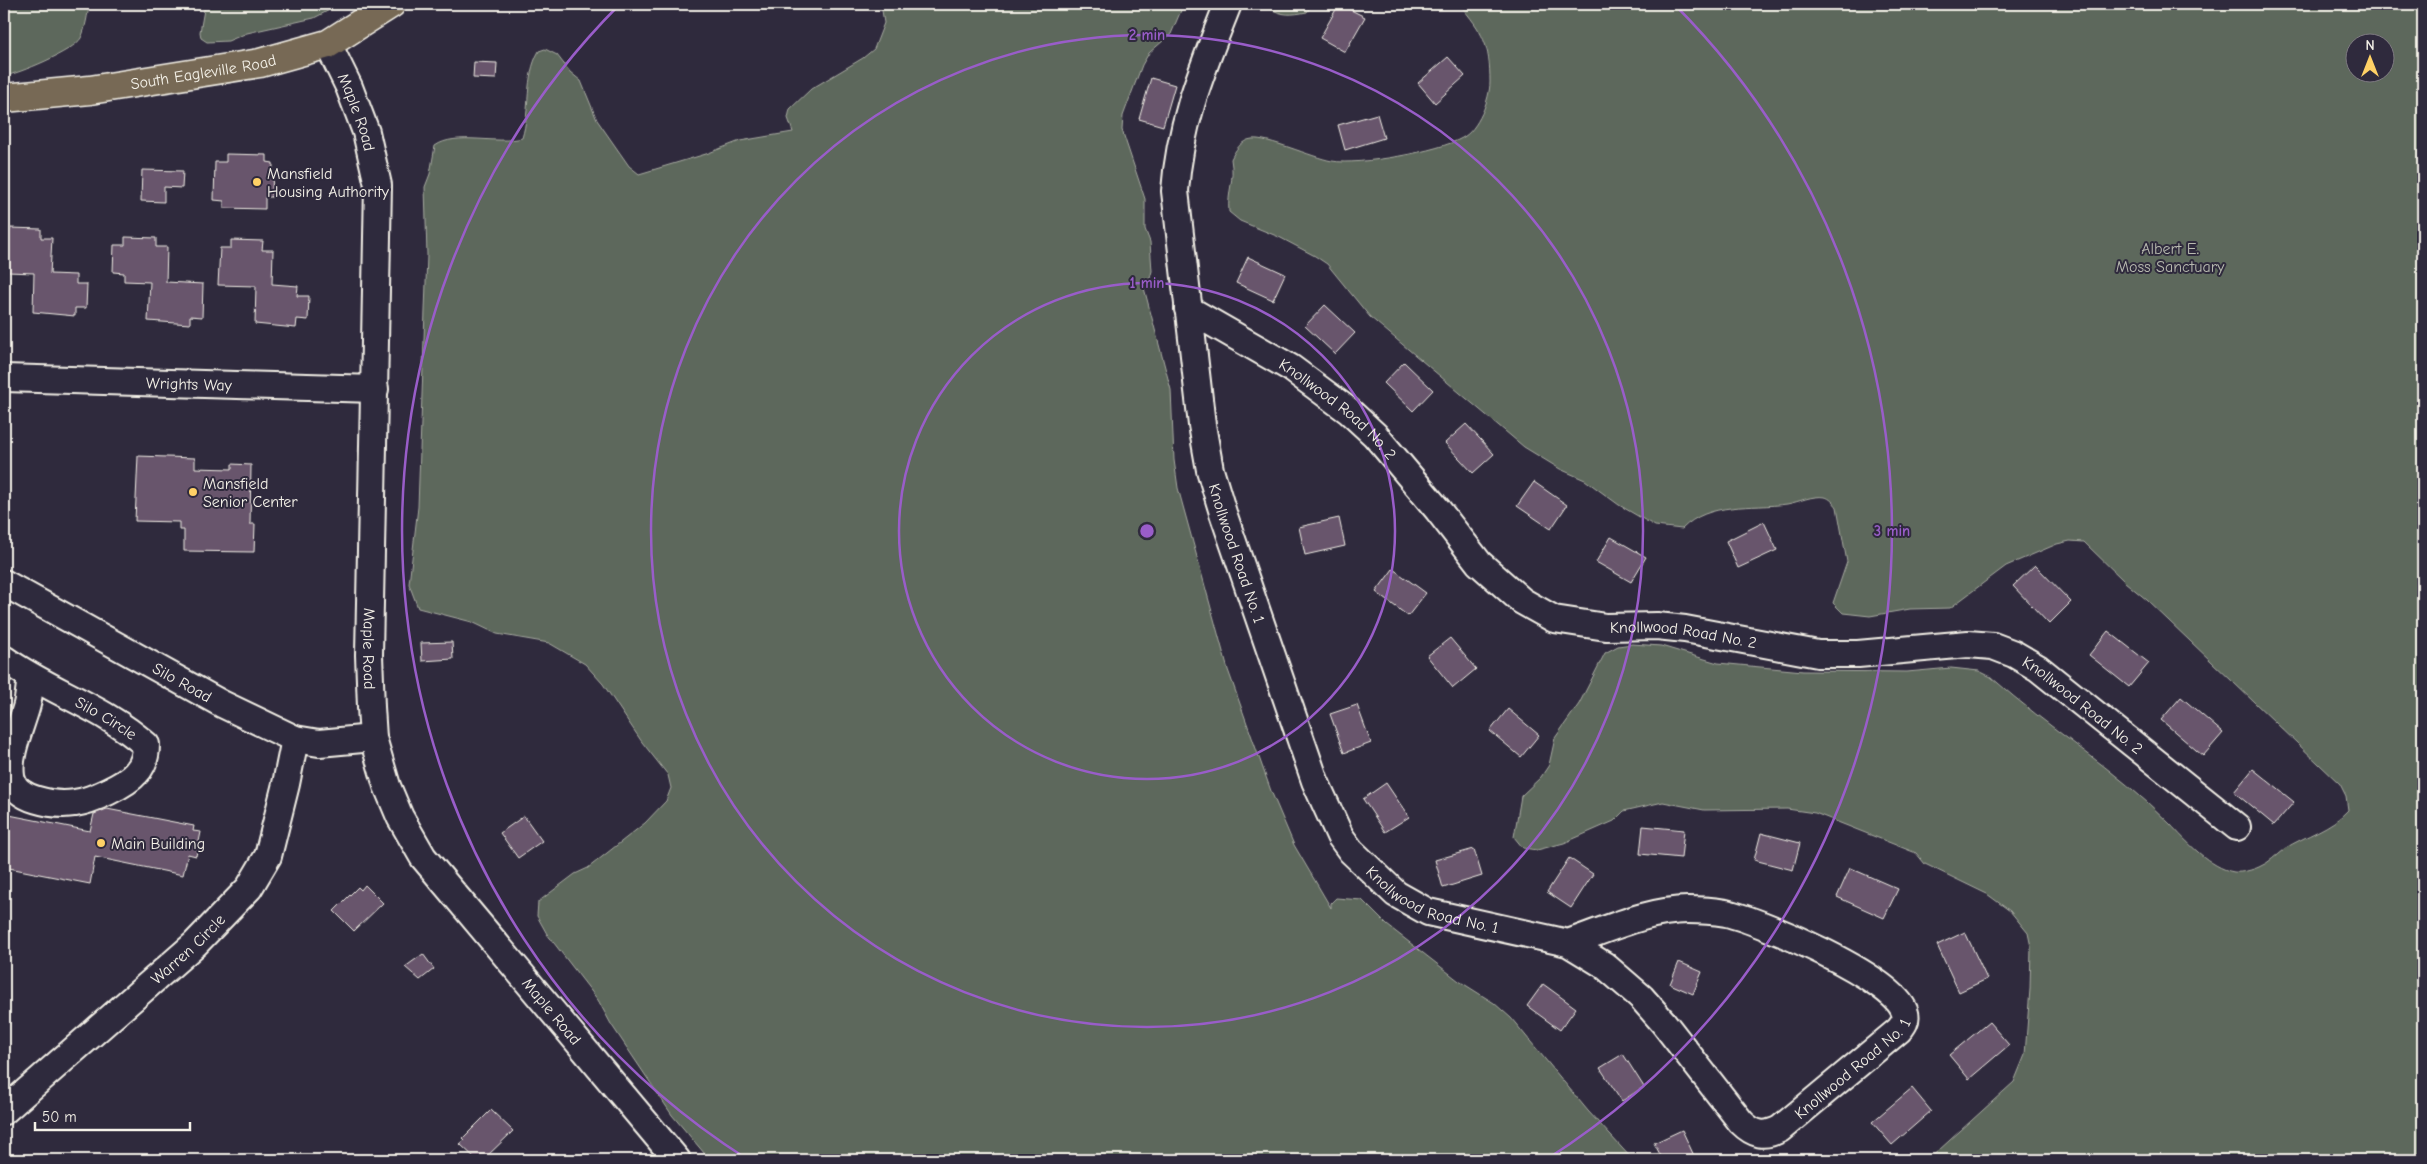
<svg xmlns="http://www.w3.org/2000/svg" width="2427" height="1164" font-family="'Comic Neue',sans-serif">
	<rect width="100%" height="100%" fill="#2f2a3d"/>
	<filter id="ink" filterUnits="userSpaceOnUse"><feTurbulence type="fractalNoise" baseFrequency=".02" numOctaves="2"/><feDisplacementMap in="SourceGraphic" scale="10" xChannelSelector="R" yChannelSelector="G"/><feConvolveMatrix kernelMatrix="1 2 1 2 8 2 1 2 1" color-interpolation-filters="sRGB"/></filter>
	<g filter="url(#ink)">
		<path fill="#5d675b" stroke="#a8aca2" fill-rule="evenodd" d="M4,4h86c-3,10 -4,24 -9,34 -7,13 -63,36 -77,38z
			M205,4h136l-27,14 -67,15 -19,8 -21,1 -6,-4 -1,-6z
			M881,4h307l-6,4 -11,26 -22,19 -7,12 -19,51 -1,14 23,69v30l5,13 2,29 -4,14 -4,3 27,102 3,70 4,28 50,182 43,121 23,54 37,63v-5l5,-5 26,2 25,25 72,56 35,22 17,15 77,93 45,49h-923l-38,-45 -61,-91 -13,-24 -51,-66 -10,-18 1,-14 37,-28 13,-6 57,-45 21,-22 5,-13 -3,-13 -26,-33 -39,-58 -18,-20 -36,-21 -52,-9 -25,-12 -54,-14 -9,-24 9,-77 9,-252 -2,-68 5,-13 5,-28c21,-15 62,-1 87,-8 9,-28 2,-61 17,-87l6,-2 12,6 13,17 11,9 16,39 32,46 10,8 67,-20 34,-13 53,-9 -5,-14 2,-9 21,-20 52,-31 11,-9 10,-26z
			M1269,4h44l-6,8c-16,3 -24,4 -38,-4z
			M1459,4h964v1156h-495l86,-78 11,-27 5,-66 1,-42 -3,-14 -18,-22 -23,-17 -62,-30 -9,-11 -101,-40 -28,-4 -83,1 -41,-8 -39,9 -10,10 -50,22 -27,7 -14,-2 -9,-11 7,-41 20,-19 8,-12 6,-27 24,-34 26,-51 13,-7 14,-2 29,2 57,17 85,8 104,1 44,-4 28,3 12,6c58,52 125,92 179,147 16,17 40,44 64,48 8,1 18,-2 25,-5 10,-4 17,-12 25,-18 22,-14 47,-20 64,-39l-2,-14 -6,-12 -193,-184 -22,-18 -41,-40 -14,-1 -13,3 -51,22 -56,42 -40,1 -40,7 -27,-3 -10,-10 14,-41 -10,-55c-3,-4 -7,-9 -12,-10 -13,-2 -26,5 -38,7 -35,5 -78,-3 -105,25l-27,-3 -36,-21 -34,-25 -25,-11 -36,-22 -154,-130 -43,-53 -12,-8 -36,-19 -39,-16 -11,-9c-2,-20 6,-32 2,-53 4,-8 10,-19 21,-20 16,-2 59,18 80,22 26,5 108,-10 130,-23 16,-8 28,-39 28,-56 0,-37 -7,-50 -31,-78zM2384,42v30h-30v-30z"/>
		<path fill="#67546c" stroke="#f4f1e8" d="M1339,4l26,13 -20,35 -25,-14z
			M1448,57l17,19 -30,27 -17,-20z
			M474,62l23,1 -1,16 -23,-1z
			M1151,78l24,7 -12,41 -24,-7z
			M1377,114l7,24 -39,12 -7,-25z
			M226,154l41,1v7l6,1 -1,34h-7v12l-41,-1v-7l-10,-1 1,-38h11z
			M142,170l41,1 -1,17 -18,-1v15l-23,-1z
			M10,228l31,1v9h11l-2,36 26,1v9h11l-1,24h-11v8l-42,-4 1,-39 -26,-1v-8h-4v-28l5,1z
			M125,237l31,1v9h11l-1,35 37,2 -1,33 -12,-1v8l-42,-3 2,-39 -26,-1v-8l-11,-1 1,-27h11z
			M231,240l32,1 -1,9h11l-1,34 26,2 -1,10h12l-1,24 -11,-1 -1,9 -41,-4 1,-38 -38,-1 2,-37h11z
			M1248,257l37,17 -12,26 -37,-17z
			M1325,305l30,28 -20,21 -30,-28z
			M1404,362l29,28 -20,21 -29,-28z
			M1466,424l28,30 -21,19 -28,-30z
			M138,456l57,2v10l37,1v-5l19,1 -1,59h5l-1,28 -70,-1v-21h-5v-8l-44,-1z
			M1534,482l33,23 -16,24 -34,-23z
			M1339,518l6,28 -40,9 -6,-28z
			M1764,522l13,28 -39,18 -12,-27z
			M1611,537l35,20 -15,25 -35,-20z
			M2035,565l36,37 -22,22 -36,-38z
			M1393,569l33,24 -18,23 -32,-24z
			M2108,631l41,32 -20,24 -40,-32z
			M1450,638l26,31 -23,19 -26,-32z
			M452,642l1,17 -31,2 -1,-18z
			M2181,697l42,36 -20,23 -42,-36z
			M1357,705l14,38 -27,10 -14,-39z
			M1508,709l31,26 -18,22 -31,-26z
			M2253,769l41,33 -20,23 -40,-33z
			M1386,783l23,34 -24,15 -22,-33z
			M107,809l87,17 -1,5 8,1 -5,24 -8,-2 -5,21 -88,-18 -5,27 -86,-17v-53l86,17 4,-17z
			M524,816l18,25 -24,17 -18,-25z
			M1643,826l41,4 -3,28 -41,-4z
			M1761,833l39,10 -7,27 -39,-10z
			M1474,849l8,27 -39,12 -8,-28z
			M1569,858l24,16 -22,34 -24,-16z
			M1850,868l48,21 -14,29 -47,-21z
			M365,885l18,18 -29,28 -20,-20 24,-24 3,3z
			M1965,932l22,47 -28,13 -22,-47z
			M423,954l11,15 -14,11 -15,-13z
			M1679,962l23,10 -9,22 -23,-10z
			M1543,984l33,24 -16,22 -33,-24z
			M1989,1022l20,23 -40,34 -20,-24z
			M1623,1054l21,33 -22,14 -22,-33z
			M1912,1088l19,23 -39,34 -20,-23z
			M491,1110l22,21 -30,29h-6l-17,-16 5,-4 -2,-2z
			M1682,1130l14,30h-33l-9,-17z"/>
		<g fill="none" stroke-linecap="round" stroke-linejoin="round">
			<defs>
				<g id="minor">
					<path id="s1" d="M1228,4c-25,64 -48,117 -53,187l27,234 8,45 13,43 92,268 25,55 11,15 45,43 32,18 140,31 36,22 37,32 22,25 78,100c13,13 23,15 39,7l119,-99c4,-5 8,-10 6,-17 -9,-35 -144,-92 -179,-100 -12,-2 -25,-3 -38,-3 -41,0 -82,20 -120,33"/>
					<path id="s2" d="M328,44l21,43 17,45 12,53 -9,470 2,52 2,31 14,48 13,31 23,40 254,303"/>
					<path id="s3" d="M1188,309l103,59 58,43 26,24 63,75 41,53 43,38 32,18 52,8 51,-1 28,3 133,25h40l110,-10 25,2 21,8 24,14 199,159"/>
					<path id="s4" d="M4,378l371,11"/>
					<path id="s5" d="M4,583l218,121 73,35 24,4 54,-5"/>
					<path id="s6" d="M4,659c45,32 101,49 142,86 0,11 -2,20 -10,28 -10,12 -45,28 -61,30 -20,3 -62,-3 -64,-27 -3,-22 9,-47 15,-68 3,-9 3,-20 5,-30"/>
					<path id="s7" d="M4,1111l191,-167 54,-56 19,-32 18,-72 9,-45"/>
				</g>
				<g id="major">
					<path id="s8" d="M4,98l86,-8 170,-27 68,-19 63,-40"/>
				</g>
			</defs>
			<use href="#minor" stroke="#f4f1e8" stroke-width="30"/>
			<use href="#major" stroke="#f4f1e8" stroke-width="31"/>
			<use href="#minor" stroke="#2f2a3d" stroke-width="26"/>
			<use href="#major" stroke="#776954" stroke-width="28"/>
		</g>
	</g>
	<g fill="none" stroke="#995dc9" stroke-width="2.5">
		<circle cx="1147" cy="531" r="248"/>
		<circle cx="1147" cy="531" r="496"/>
		<path d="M747 1159A745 745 0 0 1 620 4M1674 4A745 745 0 0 1 1547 1159"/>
	</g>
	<g fill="#ffd166" stroke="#2f2a3d" stroke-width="2">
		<circle cx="257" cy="182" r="5"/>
		<circle cx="193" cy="492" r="5"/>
		<circle cx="101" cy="843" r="5"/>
	</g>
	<g text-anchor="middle" stroke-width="4" stroke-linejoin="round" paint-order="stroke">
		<g font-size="16" fill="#f4f1e8" stroke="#2f2a3d">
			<text dy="6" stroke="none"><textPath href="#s8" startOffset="201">South Eagleville Road</textPath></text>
			<text dy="6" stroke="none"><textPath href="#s2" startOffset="74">Maple Road</textPath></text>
			<text dy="6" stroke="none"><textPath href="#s4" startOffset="185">Wrights Way</textPath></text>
			<text dy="6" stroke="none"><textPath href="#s3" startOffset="181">Knollwood Road No. 2</textPath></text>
			<text dy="6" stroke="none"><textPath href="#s1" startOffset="564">Knollwood Road No. 1</textPath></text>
			<text dy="6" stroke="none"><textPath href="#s3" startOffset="616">Knollwood Road No. 2</textPath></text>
			<text dy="6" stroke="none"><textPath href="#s2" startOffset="614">Maple Road</textPath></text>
			<text dy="6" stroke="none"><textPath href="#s5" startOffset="204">Silo Road</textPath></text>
			<text dy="6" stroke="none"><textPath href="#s3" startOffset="1036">Knollwood Road No. 2</textPath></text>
			<text dy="6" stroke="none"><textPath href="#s6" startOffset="118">Silo Circle</textPath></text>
			<text dy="6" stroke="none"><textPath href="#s1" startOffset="982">Knollwood Road No. 1</textPath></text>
			<text dy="6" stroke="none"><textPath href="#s7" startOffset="245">Warren Circle</textPath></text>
			<text dy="6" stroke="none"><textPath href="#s2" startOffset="1034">Maple Road</textPath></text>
			<text dy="6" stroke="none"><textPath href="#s1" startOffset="1515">Knollwood Road No. 1</textPath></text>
		</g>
		<g font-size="16" fill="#f4f1e8" stroke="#2f2a3d" text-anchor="start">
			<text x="267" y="179">Mansfield<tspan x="267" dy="18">Housing Authority</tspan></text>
			<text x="203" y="489">Mansfield<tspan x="203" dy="18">Senior Center</tspan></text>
			<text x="111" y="849">Main Building</text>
		</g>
		<g font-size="16" fill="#b8bab0" stroke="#2f2a3d">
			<text x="2170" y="254">Albert E.<tspan x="2170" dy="18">Moss Sanctuary</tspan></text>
		</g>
	</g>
	<circle cx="1147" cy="531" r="8" fill="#995dc9" stroke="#2f2a3d" stroke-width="2.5"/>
	<g font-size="15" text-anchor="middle" font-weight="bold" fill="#995dc9" stroke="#2f2a3d" stroke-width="4" stroke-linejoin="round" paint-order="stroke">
		<text x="1147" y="40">2 min</text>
		<text x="1147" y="288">1 min</text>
		<text x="1892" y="536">3 min</text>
	</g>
	<rect width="2427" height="1164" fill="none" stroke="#2f2a3d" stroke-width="20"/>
	<rect x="10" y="10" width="2407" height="1144" fill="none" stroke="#f4f1e8" stroke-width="2" filter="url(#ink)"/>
	<g transform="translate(2370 58)"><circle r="24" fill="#2f2a3d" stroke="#7e7a81"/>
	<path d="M0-4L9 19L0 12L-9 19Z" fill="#ffd166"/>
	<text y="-8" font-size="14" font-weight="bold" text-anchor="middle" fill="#f4f1e8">N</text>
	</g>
	<path d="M35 1122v8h155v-8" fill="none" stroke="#f4f1e8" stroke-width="2.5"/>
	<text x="42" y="1122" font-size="15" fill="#f4f1e8" stroke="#2f2a3d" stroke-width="4" paint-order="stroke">50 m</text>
</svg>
